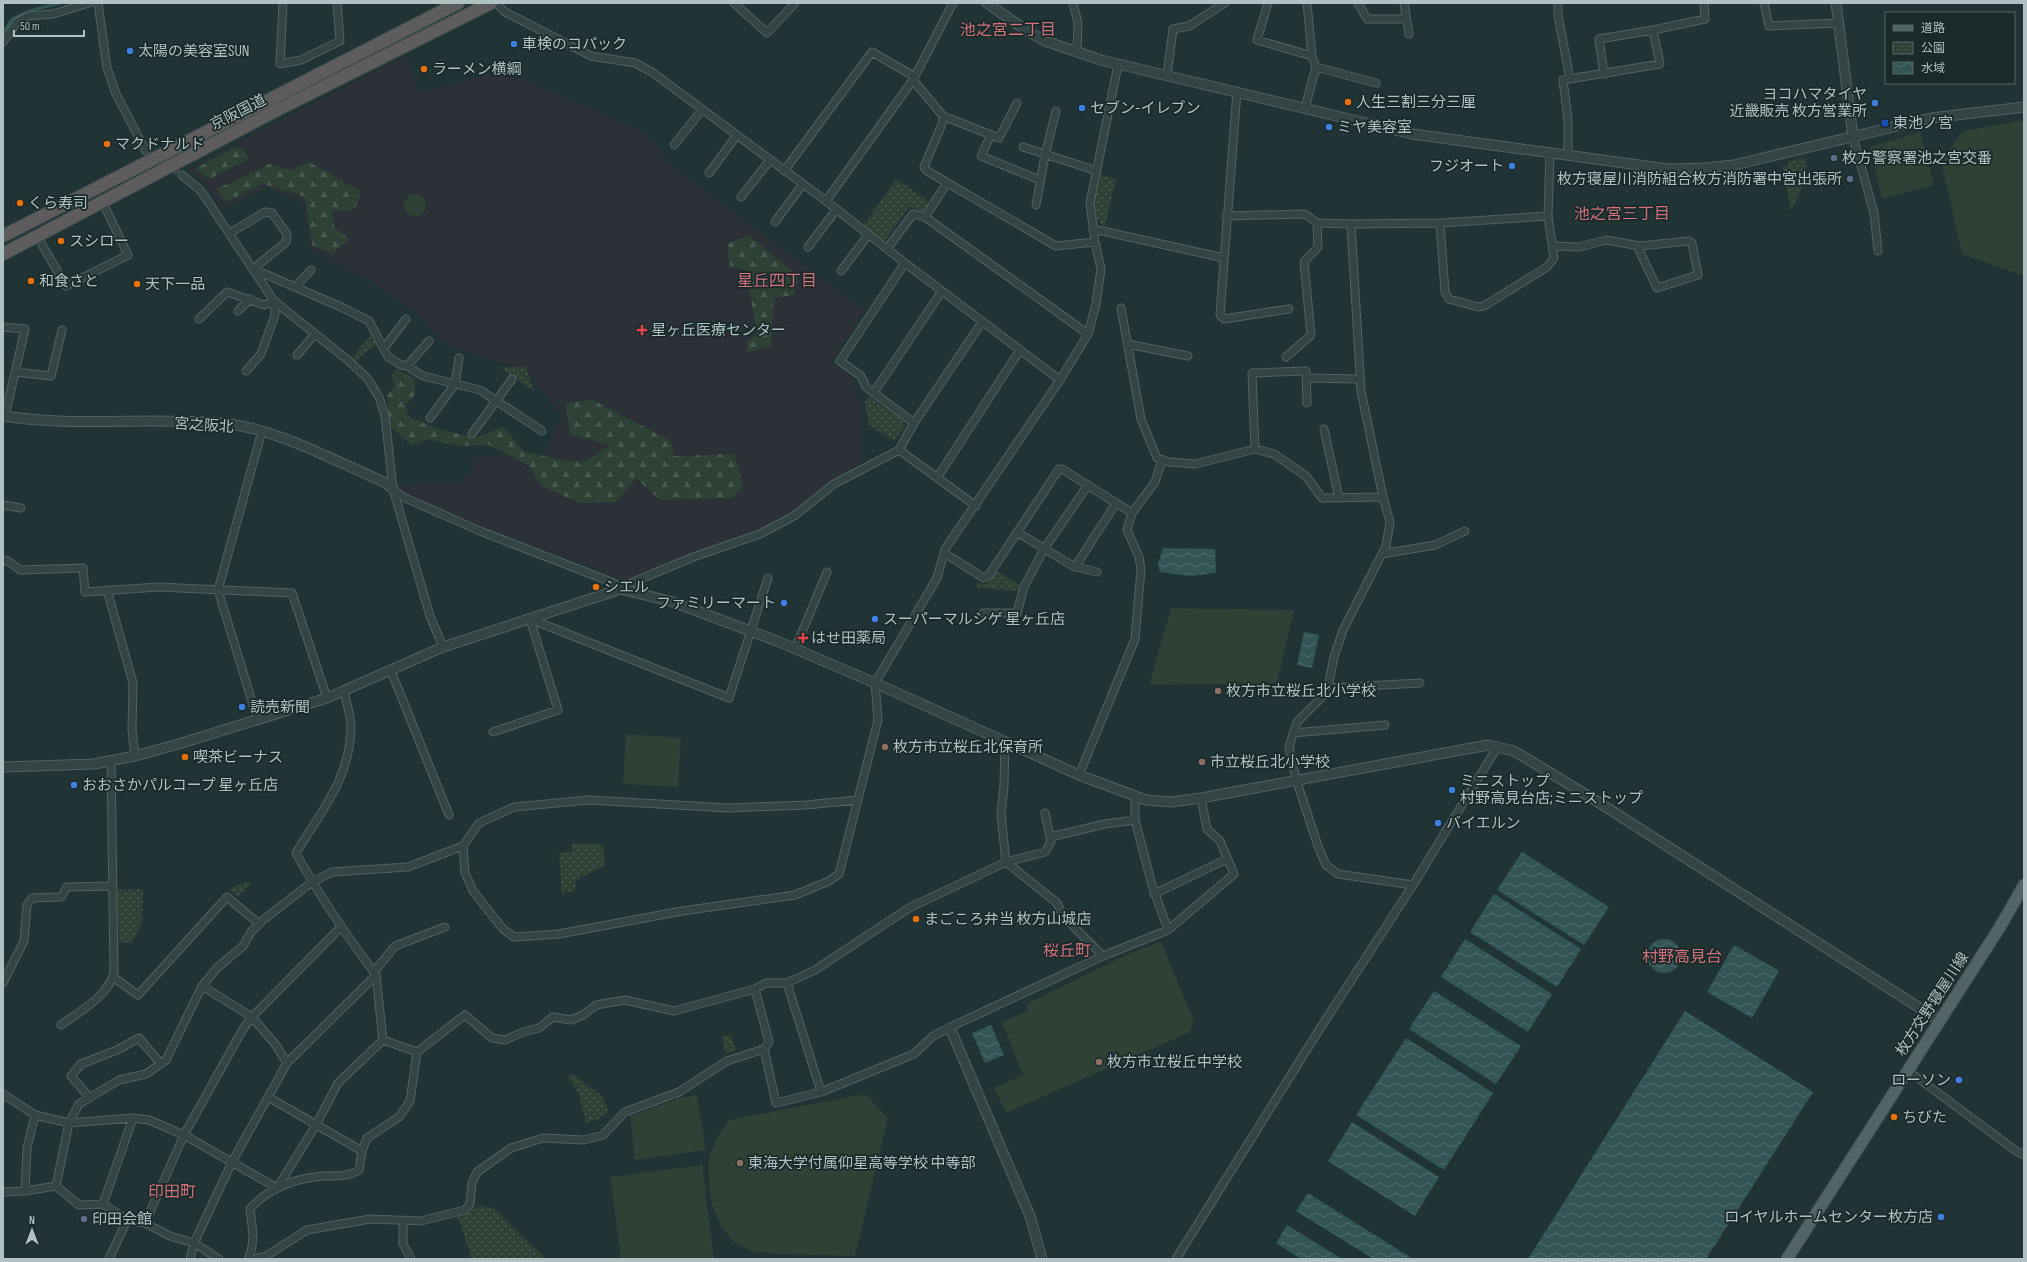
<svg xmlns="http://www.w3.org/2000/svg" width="2027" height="1262" font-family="'Sofia Sans Condensed','Noto Sans JP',sans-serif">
	<defs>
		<pattern id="forest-firs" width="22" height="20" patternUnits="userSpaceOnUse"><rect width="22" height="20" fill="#2d4135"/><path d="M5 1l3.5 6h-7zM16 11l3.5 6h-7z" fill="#495b51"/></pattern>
		<pattern id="park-dots" width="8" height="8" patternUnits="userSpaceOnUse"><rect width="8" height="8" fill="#2d4135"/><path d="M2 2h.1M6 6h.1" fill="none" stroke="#495b51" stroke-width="1.8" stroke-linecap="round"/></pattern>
		<pattern id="water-waves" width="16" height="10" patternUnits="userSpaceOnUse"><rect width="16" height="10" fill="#335556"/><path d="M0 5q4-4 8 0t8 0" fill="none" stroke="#4e6c6d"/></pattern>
	</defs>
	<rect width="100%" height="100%" fill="#213435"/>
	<path fill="#2c3037" d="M406,55l13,38 85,-22 136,59 18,16 7,15 200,150 -33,49 20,16 9,35v52l-31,19 -37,31 -29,16 -139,51 -144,-53 -80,-34 -4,-8 68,-3v-7l8,-1 -2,-17h72l19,-40 -34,-46 -81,-25 -29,-32 -52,-35 -56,-29 -9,-50 -35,-12 -44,24 -15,-28 -20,-15z"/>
	<path fill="#2d4135" d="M2024,120v156l-62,-22 -21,-93 22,-30z
		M1920,132l14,53 -52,14 -12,-52z
		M404 205a11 11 0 1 1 22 0a11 11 0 1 1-22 0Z
		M1171,608l123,2 -17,73 -128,2z
		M626,734l55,4 -3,49 -55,-3z
		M1161,942l33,79 -4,11 -184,81 -12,-25 29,-13 -21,-53 26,-11 -2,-7 105,-51z
		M865,1094l23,24 -33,138 -75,-2 -29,-3 -17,-9 -13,-16 -9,-21 -3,-21v-26l9,-22 11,-16z
		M697,1095l9,55 -71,10 -5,-44 50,-18z
		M702,1165l12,94h-93l-11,-82z"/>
	<path fill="url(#forest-firs)" d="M233,148l10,1 6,10 -40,20 -14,-10z
		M309,162l53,30 -9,19 -21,-1 2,17 15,12 -16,15 -21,-9 -7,-48 -42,-13 -38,18 -8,-13 52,-25 22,6z
		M749,235l49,41 -4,19 -20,3 -3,48 -25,7 2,-12 9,-8 -11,-63 -16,-4 -3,-22z
		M397,369l18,10v15l-9,11 2,11 27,12 41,10 27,-11 21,24 36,9 24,2 27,-17 -40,-10 -6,-32 28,-3 78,41 3,15 61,-2 8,33 -11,11 -72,2 -24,-22 -20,24 -37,1 -37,-17 -13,-20 -40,-21 -32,1 -28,-7 -17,7 -22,-20 -3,-30 8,-11 -3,-10z"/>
	<path fill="url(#park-dots)" d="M1806,158c2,18 -6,37 -15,53l-8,-44 5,-1 -1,-4z
		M1100,175l16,4 -11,48c-17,-13 -10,-33 -5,-52z
		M896,179l34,23 -6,9 -5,2 -9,-7 -24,33 -6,1 -18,-13z
		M370,336l6,8 -21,18 -3,-4z
		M499,367h27l8,24z
		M869,397l32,21 4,8 -11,15 -25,-16 -4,-23z
		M995,570l24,15v6l-42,-3v-5l10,1z
		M571,843l32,1 2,21 -28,15 -3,11 -12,3 -3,-41 14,-1z
		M248,881l3,2 -13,14 -9,-8z
		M143,889l-1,34 -10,20 -13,-1 -2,-52z
		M731,1035l5,16 -11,2 -3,-17z
		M573,1074l29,22 7,15 -12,9 -11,3 -8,-31 -10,-16z
		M481,1206l13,2 52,51h-74l-15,-44z"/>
	<path fill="url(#water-waves)" d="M1163,548l52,1 1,24 -26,3 -30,-4 -2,-8z
		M1304,632l15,3 -7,33 -15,-3z
		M1522,852l87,55 -25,38 -87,-55z
		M1494,894l87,55 -24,38 -87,-55z
		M1465,939l87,55 -24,38 -87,-55z
		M1647 956a17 17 0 1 1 34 0a17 17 0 1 1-34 0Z
		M1734,945l45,26 -27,47 -45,-26z
		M1434,991l87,55 -25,38 -87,-55z
		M1685,1011l128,81 -107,167h-178z
		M991,1025l13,30 -19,8 -13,-30z
		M1406,1038l87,55 -49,77 -88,-55z
		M1352,1122l87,55 -24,39 -87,-55z
		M1308,1193l105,66h-39l-78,-48z
		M1287,1225l55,34h-41l-25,-16z"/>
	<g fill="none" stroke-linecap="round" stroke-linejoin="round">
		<path stroke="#335556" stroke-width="3" d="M3,33l9,-14 17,-8 31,-8"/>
		<path stroke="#36494a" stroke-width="7" stroke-dasharray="7 3.5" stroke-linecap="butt" d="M146,151l36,24"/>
		<defs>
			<path id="minor" d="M98,3l9,65 9,26 30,57
				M283,3l-3,61 21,-4 39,-19 -3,-38
				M496,3l9,9 86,44 44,7 17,9 174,129 79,62 155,117
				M734,3l33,30 28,-30
				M1073,3l5,20 -1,30
				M1268,3l-11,37 55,16
				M1358,3l9,16h39
				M1404,3l5,31
				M1558,3v12l12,64
				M1764,3l5,23 70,-3
				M3,42l14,-20 11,-6 25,-2 36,-11
				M1316,67l60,16
				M1604,74l-5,-35 54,-9 52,-11 -1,-16
				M1167,75l6,-46 16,-3 36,-23
				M913,80l30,36 -1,8 -18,43 3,4 129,75 39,-4
				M1237,91l-17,224 4,4 65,-10
				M1305,108l11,-41 -4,-11 -5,-53
				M943,116l56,22 18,-35
				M991,135l-10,21 59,24
				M1853,137l21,76 4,38
				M674,145l28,-35
				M1023,147l74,24
				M1568,156v-36l-5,-40 97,-16 -7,-34
				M784,171l88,-119 43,25
				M709,173l28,-38
				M182,175l19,16 73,110 75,60 19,18 11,18 6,19 8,73 37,127 13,31
				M741,197l29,-37
				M826,201l87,-121 40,-77
				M1036,205l9,-50 11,-44
				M1226,216l79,-2 12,9 34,1 89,-1 108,-7
				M925,217l22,-34
				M775,222l28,-38
				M1440,223l5,69 4,7 29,8 6,-1 63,-39 7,-9 -6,-42 2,-63
				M1351,224l10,167 22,106 7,25 -4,24 -43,84 -9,27 -7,35 -30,30 -8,25 7,32 22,67 8,19 12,9 75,11
				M1093,229l131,29
				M230,233l35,-21 7,1 15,21 -1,8 -33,27 88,38 28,14 19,36 13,8 6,1 16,10 57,14 62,41
				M37,236l29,50 62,-31 -26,-54
				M1553,246l26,1 27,-7 34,6 49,-5 3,2 6,32 -41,13 -18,-38 1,-4
				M808,247l28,-37
				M887,249l26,-35 12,3 163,117
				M905,263l-65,98 21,15 5,11 48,36
				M841,271l27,-36
				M296,286l15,-16
				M1121,308l20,111 16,39 12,4 26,2 60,-15 19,5 32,22 16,22 61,-1
				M238,311l12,-12
				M199,319l28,-27 37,13 10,-4 1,14 -14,39 -15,17
				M3,327l22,2 -20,87
				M1127,344l61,12
				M384,348l22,-29
				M297,355l18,-21
				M1286,357l25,-22 -7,-73 14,-15 -1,-24
				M407,366l22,-25
				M15,372l36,4 11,-46
				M1306,378l54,1
				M874,392l68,-101
				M430,418l25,-34 4,-26
				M1324,429l15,69
				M472,434l40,-55
				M1255,449l-3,-76 54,-2 1,32
				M937,478l83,-128
				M393,489l10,8 77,34 134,52 7,6 12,-7 63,-26 64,-22 34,-18 40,-32 65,-34
				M3,505l18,3
				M976,506l-77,-56 15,-27 68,-101
				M1017,532l56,34 24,6
				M944,553l40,25 5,-3 70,-106h3l70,44
				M1382,554l53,-9 30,-14
				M3,560l5,1 12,9 63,-2 2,24 73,-5 134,6 35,105
				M1075,567l41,-64
				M107,590l26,93 -1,47 3,26
				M983,613h34l7,-26 20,-38 44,-64
				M530,619l199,79 39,-120
				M795,649l32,-77
				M391,671l58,144
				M1328,688l92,-5
				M257,718l-39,-128 44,-159
				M493,732l65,-22 -28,-91
				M1293,733l92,-8
				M1079,775l56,-136 6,-70 -2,-12 -12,-27 5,-17 23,-31 7,-22
				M1135,796v24l17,65 16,45
				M1050,837l55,-13 30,-4
				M463,846l2,27 8,18 30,38 11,8 45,-3 123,-23 113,-16 34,-14 10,-7 39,-154 -3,-37 62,-105 8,-29 115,-169 28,-46 8,-30 5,-35 -6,-27 -5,-39 28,-138
				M1006,862l51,41 6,13 40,40
				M1006,862l39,-10 6,-10 -6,-29
				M1154,894l73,-35
				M374,972l21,-26 50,-19
				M113,977l25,18 89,-98 32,27
				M3,983l21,-42 3,-36 5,-7 29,-1 6,-10 45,-1
				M787,983l34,109
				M202,986l50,31 23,27 12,19
				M61,1025c18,-13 47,-29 53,-52l-3,-212
				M383,1040l34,12 48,-37 27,23 13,2 18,-8 16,-4 14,-11 18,3 12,-5 13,-10 29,-5 49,11 81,-22
				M764,1049l12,54 45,-11 93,-38 19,-18 24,-12 146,-68 65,-26 66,-56 -14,-33 -13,-12 -6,-31
				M1907,1070l109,81 8,4
				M3,1094l32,21 34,8 64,-5 16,2 35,15 93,53 39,-63 22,-42 45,-43 -7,-65
				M89,1097l-18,-21 10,-12 36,-14 22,-12 22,26
				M268,1097l94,54
				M56,1186l13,-63 10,-19 40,-24 27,-6 20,-14 36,-74 16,-19 25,-21 8,-14 12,-12 49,-38 20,-10 76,-5 55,-21 16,-23 35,-16 75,-7 139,8 78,-3 51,-5
				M56,1186l23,19 24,-1 24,16 18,3 25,13 24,7 25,16
				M25,1191l2,-43 8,-33
				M3,1192l22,-1 31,-5
				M103,1204l30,-86
				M403,1221v23l8,15
				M145,1223l39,-88 59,-106 9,-12 89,-90
				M109,1259l18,-39
				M190,1259l4,-16 38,-81 55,-99 89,-88c-29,-39 -57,-79 -80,-122 25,-42 54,-74 55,-126 0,-11 -5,-25 -7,-36
				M248,1259c8,-17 4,-32 2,-50 18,-21 46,-31 73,-33 13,0 25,1 36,-6l3,-19 5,-13 32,-21 11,-16 7,-49
				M255,1259l11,-3 41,-26 63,-11 51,2 44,-11 5,-6 2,-21 5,-11 34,-24 32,-10 41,2 19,-5 22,-23 54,-20 48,-31 37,-12 5,-7 -14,-53 11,-6h21l28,-13 94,-62 97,-46 -5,-48 3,-28 1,-45
				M1176,1259l145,-232 92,-142 85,-139"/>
			<path id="tertiary" d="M987,3l40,28 18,10 56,19 311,74 256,35 37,-1 29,-3 197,-47 93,-11
				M1836,3l17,134
				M3,416c72,11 144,1 216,7 56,4 113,37 165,59l9,7
				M3,767l91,-3 41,-8 47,-13 145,-45 116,-51 178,-58 52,13 104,39 98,42 204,92 67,25 25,2 30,-4 287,-53 26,6 81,49 345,221
				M950,1028l80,188 12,43"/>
			<path id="primary" d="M1787,1259l213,-332 24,-42"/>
			<path id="trunk" d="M3,236l455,-233
				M3,254l272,-143 216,-108"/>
		</defs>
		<use href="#minor" stroke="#526263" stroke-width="9"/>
		<use href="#tertiary" stroke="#526263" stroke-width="11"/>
		<use href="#primary" stroke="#415152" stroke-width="13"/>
		<use href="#trunk" stroke="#3f4f50" stroke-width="14"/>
		<use href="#minor" stroke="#344545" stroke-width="7"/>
		<use href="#tertiary" stroke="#344545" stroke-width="9"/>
		<use href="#primary" stroke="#526566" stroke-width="11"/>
		<use href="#trunk" stroke="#5e5c5c" stroke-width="12"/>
	</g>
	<g fill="#3f7fe0" stroke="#1a292a" stroke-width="1.5">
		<circle cx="514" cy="44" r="4"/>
		<circle cx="130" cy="51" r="4"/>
		<circle cx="1875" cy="103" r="4"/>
		<circle cx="1082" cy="108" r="4"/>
		<circle cx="1329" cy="127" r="4"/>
		<circle cx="1512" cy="166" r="4"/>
		<circle cx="784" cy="603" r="4"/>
		<circle cx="875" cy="619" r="4"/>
		<circle cx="242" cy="707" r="4"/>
		<circle cx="74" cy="785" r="4"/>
		<circle cx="1452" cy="790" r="4"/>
		<circle cx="1438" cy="823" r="4"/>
		<circle cx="1959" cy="1080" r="4"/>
		<circle cx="1941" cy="1217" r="4"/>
	</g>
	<g fill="#e8710a" stroke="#1a292a" stroke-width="1.5">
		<circle cx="424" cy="69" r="4"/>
		<circle cx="1348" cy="102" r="4"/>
		<circle cx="107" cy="144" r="4"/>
		<circle cx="20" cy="203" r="4"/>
		<circle cx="61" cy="241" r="4"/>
		<circle cx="31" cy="281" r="4"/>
		<circle cx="137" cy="284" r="4"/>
		<circle cx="596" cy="587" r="4"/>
		<circle cx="185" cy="757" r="4"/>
		<circle cx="916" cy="919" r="4"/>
		<circle cx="1894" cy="1117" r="4"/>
	</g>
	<rect fill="#1a4fb4" stroke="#1a292a" stroke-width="1.5" x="1881" y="119" width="8" height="8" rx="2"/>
	<g fill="#5c6f8a" stroke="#1a292a" stroke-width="1.5">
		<circle cx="1834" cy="158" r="4"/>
		<circle cx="1850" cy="179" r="4"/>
		<circle cx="84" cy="1219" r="4"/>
	</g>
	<g fill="#e0444e" stroke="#1a292a" stroke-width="1.5">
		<path d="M640 324h4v4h4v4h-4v4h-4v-4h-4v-4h4z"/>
		<path d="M801 632h4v4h4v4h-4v4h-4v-4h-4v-4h4z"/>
	</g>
	<g fill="#8d6e63" stroke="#1a292a" stroke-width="1.5">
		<circle cx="1218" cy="691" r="4"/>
		<circle cx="885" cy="747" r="4"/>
		<circle cx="1202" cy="762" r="4"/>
		<circle cx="1099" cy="1062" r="4"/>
		<circle cx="740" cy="1163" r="4"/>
	</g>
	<g text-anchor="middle" stroke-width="3.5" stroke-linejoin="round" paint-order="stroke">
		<g font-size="15" fill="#afc1c2" stroke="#1a292a" text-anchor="start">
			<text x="522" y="49">車検のコパック</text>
			<text x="138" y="56">太陽の美容室SUN</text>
			<text x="432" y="74">ラーメン横綱</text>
			<text x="1867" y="99" text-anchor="end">ヨコハマタイヤ<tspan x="1867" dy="17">近畿販売 枚方営業所</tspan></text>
			<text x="1356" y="107">人生三割三分三厘</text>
			<text x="1090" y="113">セブン-イレブン</text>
			<text x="1893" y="128">東池ノ宮</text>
			<text x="1337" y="132">ミヤ美容室</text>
			<text x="115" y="149">マクドナルド</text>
			<text x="1842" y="163">枚方警察署池之宮交番</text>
			<text x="1504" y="171" text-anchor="end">フジオート</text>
			<text x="1842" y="184" text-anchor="end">枚方寝屋川消防組合枚方消防署中宮出張所</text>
			<text x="28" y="208">くら寿司</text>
			<text x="69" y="246">スシロー</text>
			<text x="39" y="286">和食さと</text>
			<text x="145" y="289">天下一品</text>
			<text x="651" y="335">星ヶ丘医療センター</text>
			<text x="604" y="592">シエル</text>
			<text x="776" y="608" text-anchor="end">ファミリーマート</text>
			<text x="883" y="624">スーパーマルシゲ 星ヶ丘店</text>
			<text x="811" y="643">はせ田薬局</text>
			<text x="1226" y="696">枚方市立桜丘北小学校</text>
			<text x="250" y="712">読売新聞</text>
			<text x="893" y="752">枚方市立桜丘北保育所</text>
			<text x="193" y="762">喫茶ビーナス</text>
			<text x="1210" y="767">市立桜丘北小学校</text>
			<text x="1460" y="786">ミニストップ<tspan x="1460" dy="17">村野高見台店;ミニストップ</tspan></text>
			<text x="82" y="790">おおさかパルコープ 星ヶ丘店</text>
			<text x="1446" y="828">バイエルン</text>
			<text x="924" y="924">まごころ弁当 枚方山城店</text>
			<text x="1107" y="1067">枚方市立桜丘中学校</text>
			<text x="1951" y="1085" text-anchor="end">ローソン</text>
			<text x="1902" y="1122">ちびた</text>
			<text x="748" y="1168">東海大学付属仰星高等学校 中等部</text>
			<text x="1933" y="1222" text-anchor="end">ロイヤルホームセンター枚方店</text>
			<text x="92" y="1224">印田会館</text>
		</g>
		<g font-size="15" fill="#afc1c2" stroke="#1a292a">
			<text transform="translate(238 112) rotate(-27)" y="5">京阪国道</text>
			<text transform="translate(204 425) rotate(4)" y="5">宮之阪北</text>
			<text transform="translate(1932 1004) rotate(-57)" y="5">枚方交野寝屋川線</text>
		</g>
		<g font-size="16" fill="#cf727c" stroke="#1a292a">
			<text x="1008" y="35">池之宮二丁目</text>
			<text x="1622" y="219">池之宮三丁目</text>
			<text x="777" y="286">星丘四丁目</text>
			<text x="1067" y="956">桜丘町</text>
			<text x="1682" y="962">村野高見台</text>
			<text x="172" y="1197">印田町</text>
		</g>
	</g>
	<rect width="2027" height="1262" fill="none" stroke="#afc1c2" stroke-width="8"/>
	<rect x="1885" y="12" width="130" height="72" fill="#1a292a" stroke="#566667"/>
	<rect x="1893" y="25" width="20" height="6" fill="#526566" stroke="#566667"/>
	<text x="1921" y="32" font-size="12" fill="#afc1c2">道路</text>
	<rect x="1893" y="42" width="20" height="12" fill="url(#park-dots)" stroke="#566667"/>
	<text x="1921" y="52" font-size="12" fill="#afc1c2">公園</text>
	<rect x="1893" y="62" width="20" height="12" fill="url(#water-waves)" stroke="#566667"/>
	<text x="1921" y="72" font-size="12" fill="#afc1c2">水域</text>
	<g transform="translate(32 1230)" stroke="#1a292a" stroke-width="3" paint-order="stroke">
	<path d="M0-3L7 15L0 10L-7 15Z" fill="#afc1c2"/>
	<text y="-6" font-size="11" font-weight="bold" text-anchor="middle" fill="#afc1c2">N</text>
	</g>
	<path d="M14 30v6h70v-6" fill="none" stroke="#afc1c2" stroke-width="2"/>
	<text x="20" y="30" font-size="12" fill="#afc1c2" stroke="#1a292a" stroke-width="3" paint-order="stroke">50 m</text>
</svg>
